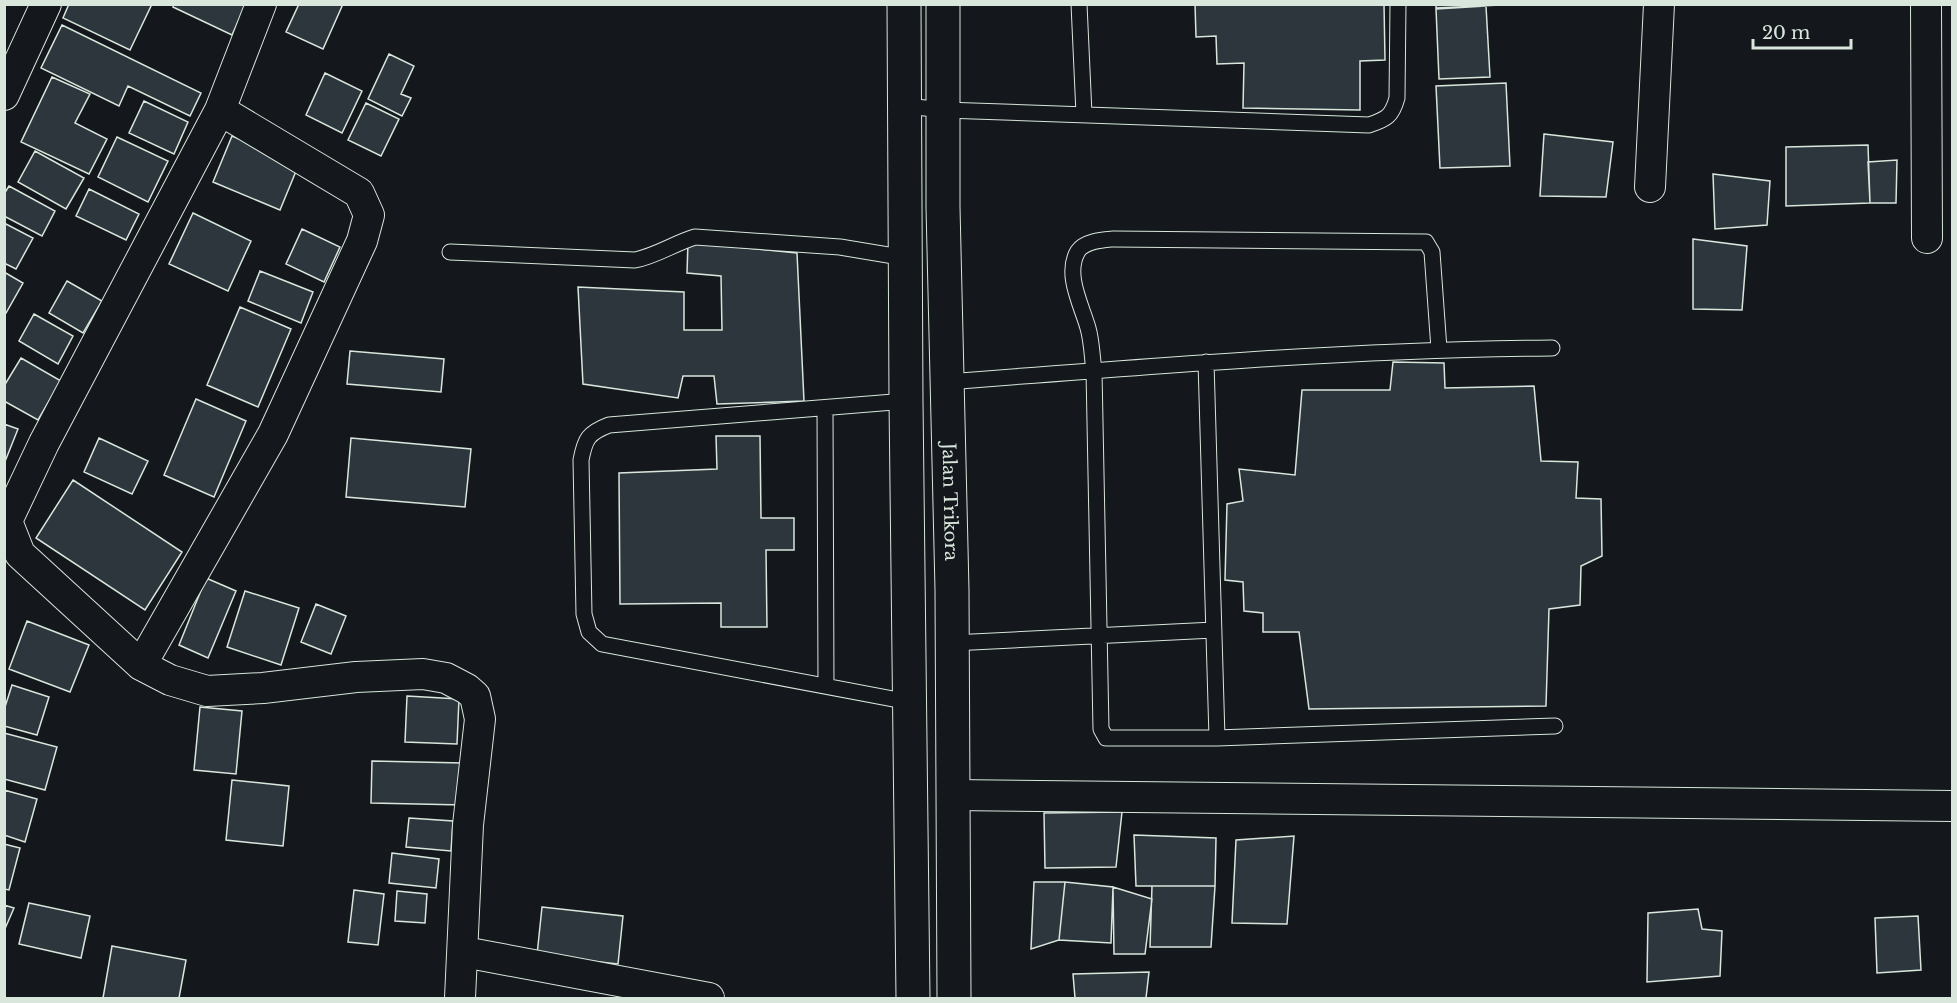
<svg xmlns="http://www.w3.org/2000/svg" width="1957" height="1003" font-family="'Libre Baskerville',serif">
	<rect width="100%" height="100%" fill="#14181c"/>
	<path fill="#2c363c" stroke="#d8e6dc" stroke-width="1.5" d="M69,4h83l-22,46 -67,-32z
		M174,4h72l-14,31 -59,-28z
		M299,4h44l-20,45 -37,-17z
		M1195,4h189l1,56 -25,1v49l-117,-2 1,-45 -27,1 -1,-28 -20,1z
		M1436,4h64v1l-64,3z
		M1486,6l4,71 -51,2 -3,-70z
		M62,25l139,68 -11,23 -62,-30 -9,20 -78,-38z
		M389,54l25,12 -13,28 10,4 -9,18 -34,-17z
		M325,73l37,18 -20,42 -36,-18z
		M52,77l38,17 -15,29 32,16 -18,35 -68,-32z
		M1506,83l4,83 -70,2 -4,-82z
		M144,101l44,21 -14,32 -45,-21z
		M366,103l33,16 -18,37 -33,-16z
		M1544,134l69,8 -7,55 -66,-1z
		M232,136l67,28 -19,46 -67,-28z
		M117,137l51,24 -20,41 -50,-25z
		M1868,145l2,58 -84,3v-59z
		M35,151l49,27 -18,31 -48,-27z
		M1897,160l-1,43h-26l-2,-41z
		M1713,174l57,7 -3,44 -52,4z
		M9,186l46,25 -13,25 -38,-20v-22z
		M89,189l50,25 -13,26 -50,-24z
		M193,213l58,28 -23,50 -59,-27z
		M4,223l29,15 -17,31 -12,-6z
		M302,229l38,18 -16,35 -38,-18z
		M1693,239l54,7 -5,64 -49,-1z
		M688,242l109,11 7,148 -87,3 -3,-28h-31l-5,22 -95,-14 -5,-97 106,5v38h38l-1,-54 -34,-3z
		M260,271l53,21 -12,31 -53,-22z
		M4,272l19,11 -17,30 -2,-1z
		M67,281l35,20 -19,32 -34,-20z
		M240,307l51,22 -33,78 -51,-22z
		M34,314l39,22 -15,28 -39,-23z
		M350,351l94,8 -3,33 -94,-8z
		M21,358l40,23 -23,39 -34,-19v-15z
		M1393,362l51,1 1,25 89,-2 7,75 37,1 -2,36 25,1 1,57 -21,10 -1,39 -31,4 -3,97 -237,3 -10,-77h-36v-19l-19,-2 -1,-29 -18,-2 2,-76 16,-3 -4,-32 56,6 7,-85h88z
		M196,399l50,22 -32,76 -50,-22z
		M4,424l14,5 -14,35z
		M716,436h44l1,82h33v32h-28l1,77h-46v-24l-101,1 -1,-131 98,-4z
		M99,438l49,23 -16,33 -48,-22z
		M351,438l120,11 -6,58 -119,-10z
		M73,480l109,72 -37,58 -109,-72z
		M206,578l30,13 -28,67 -29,-13z
		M245,591l54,17 -18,57 -54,-18z
		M316,604l30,12 -15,38 -30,-12z
		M27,621l62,24 -19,47 -61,-23z
		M12,685l37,12 -12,38 -33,-9v-16z
		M407,696l52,3 -2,45 -52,-2z
		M200,707l42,4 -6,63 -42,-4z
		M4,733l53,14 -12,43 -41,-11z
		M372,761l91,2v42l-92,-2z
		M232,780l57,6 -6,60 -57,-6z
		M4,790l33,9 -12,43 -21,-7z
		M1122,812l-6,55 -71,1 -1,-55z
		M409,818l44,3 -2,30 -45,-4z
		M1134,835l82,3 -1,48h-79z
		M1294,836l-7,88 -55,-1 4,-83z
		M4,844l16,4 -11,42 -5,-1z
		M392,853l47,6 -3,29 -47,-5z
		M1034,882h31l-6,58 -28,9z
		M1065,882l48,5 -2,56 -52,-3z
		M1152,886h63l-4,61h-61z
		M1113,887l39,12 -7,55h-31z
		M354,890l30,4 -6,51 -30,-3z
		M397,891l30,3 -2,29 -30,-2z
		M29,903l61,13 -9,42 -62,-14z
		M4,905l10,3 -10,23z
		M542,907l81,9 -5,48 -81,-9z
		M1698,909l4,20 20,2 -2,45 -73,6 1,-69z
		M1918,916l3,54 -44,3 -2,-55z
		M112,946l74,14 -7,38h-76z
		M1149,972l-3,26h-71l-2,-24z"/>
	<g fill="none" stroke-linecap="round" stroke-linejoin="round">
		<defs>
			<path id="lane" d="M1079,4l5,110
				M906,106l38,4 425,15c18,-6 23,-9 28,-27l1,-94
				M450,252l185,8c21,-4 40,-17 60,-23l145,10 66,11
				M1439,349l-7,-97 -6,-10 -313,-3c-11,1 -28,2 -35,12 -14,23 4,55 10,77 4,14 4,29 6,43l7,358 5,9h111l338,-12
				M1206,362l11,376
				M947,382c202,-16 403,-32 605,-34
				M906,401l-297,24c-21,8 -24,14 -28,35l3,154 5,18 13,12 307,58
				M825,408l1,278
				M952,643l262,-13"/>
			<path id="street" d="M261,4l-41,106 -176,333 -37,78 13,33 121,111 29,15 37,11 56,-3 93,-11 67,-3 23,4 21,11 8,7 5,23 -12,106 -8,173
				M1926,4l1,234
				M4,95l42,-91
				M1650,187l9,-183
				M141,665l132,-231 89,-193 7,-26 -10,-22 -139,-83
				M953,795l999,11
				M464,952l245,46"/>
			<g id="primary">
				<path d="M904,4l2,397 7,597"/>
				<path id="s1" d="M943,4v203l9,383 2,408"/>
			</g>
		</defs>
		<use href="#lane" stroke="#d8e6dc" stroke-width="17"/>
		<use href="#street" stroke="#d8e6dc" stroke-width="32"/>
		<use href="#primary" stroke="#d8e6dc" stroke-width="35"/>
		<use href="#lane" stroke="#14181c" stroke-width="15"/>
		<use href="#street" stroke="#14181c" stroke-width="30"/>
		<use href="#primary" stroke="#14181c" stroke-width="33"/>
	</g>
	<g text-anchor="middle" stroke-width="4.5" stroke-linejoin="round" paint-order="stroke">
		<g font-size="18" fill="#d8e6dc" stroke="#14181c">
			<text dy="6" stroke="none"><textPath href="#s1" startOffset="498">Jalan Trikora</textPath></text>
		</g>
	</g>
	<rect width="1957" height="1003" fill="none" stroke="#d8e6dc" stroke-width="12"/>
	<path d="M1753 39v9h98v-9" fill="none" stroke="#d8e6dc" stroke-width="3"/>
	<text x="1762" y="39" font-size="18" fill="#d8e6dc" stroke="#14181c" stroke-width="4.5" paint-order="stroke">20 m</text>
</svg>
